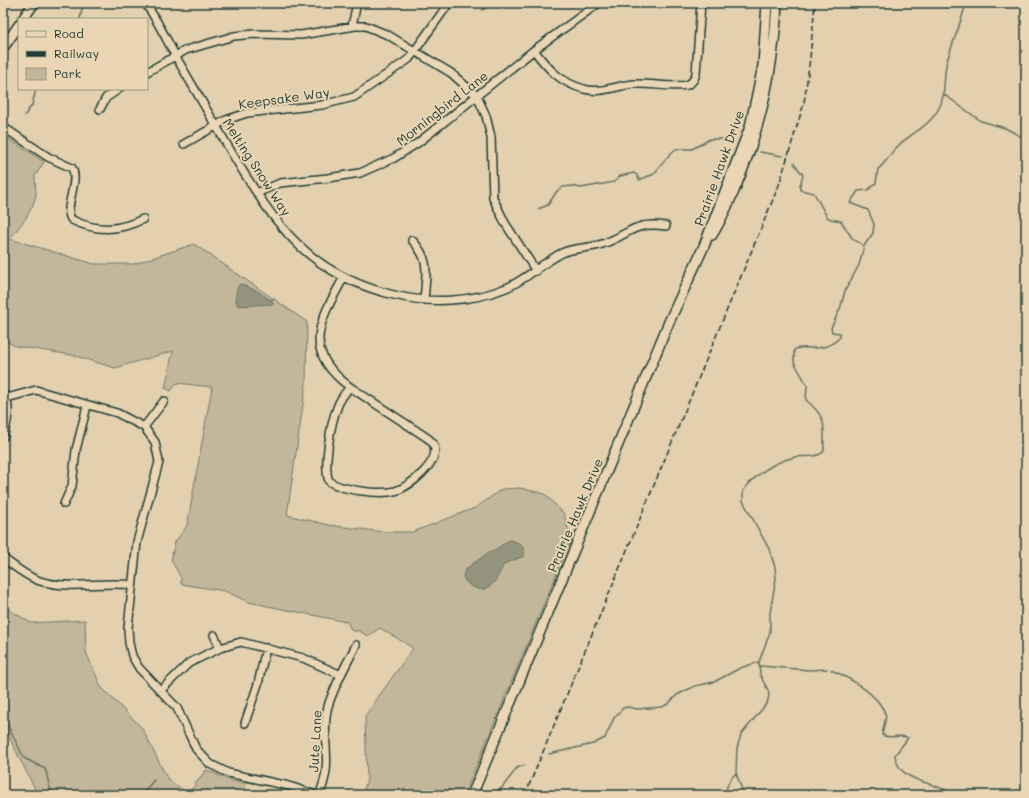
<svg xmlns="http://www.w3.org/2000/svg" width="1029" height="798" font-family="Mali,sans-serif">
	<rect width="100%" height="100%" fill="#e2d0af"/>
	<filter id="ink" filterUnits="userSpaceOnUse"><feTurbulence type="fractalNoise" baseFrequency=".025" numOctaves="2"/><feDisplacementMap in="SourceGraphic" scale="8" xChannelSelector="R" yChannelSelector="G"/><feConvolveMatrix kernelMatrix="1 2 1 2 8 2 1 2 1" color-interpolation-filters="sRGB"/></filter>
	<g filter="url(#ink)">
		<path fill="#c2b79b" stroke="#707a68" d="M3,135l41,27 -9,14 1,19 -3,10 -7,13 -16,21 84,25h40l60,-20 113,78 -1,62 -19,131 42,10 55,7h29l64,-25 25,-18 18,-1 25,6 19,20 7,25 -107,256h-102l5,-15 -2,-64 48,-68 -33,-20 -12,8 -9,-5h-7l-5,-9 -99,-20 -23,-11 -44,-7v-6l-10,-18 4,-18 12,-16 25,-139 -35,-4 -6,8 -6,-3 8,-37 -58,17 -43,-13 -57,-9 -12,-6z
			M3,606l28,17 54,-3 1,32 15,35 41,41 25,50 21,16 18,-24 23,10 17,3 -3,12h-201l-5,-2 -34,-68z"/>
		<path fill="#95957f" stroke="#667261" d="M240,284l17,7 16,11v2l-35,2c-3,-5 -3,-18 2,-22z
			M509,540c9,1 17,6 15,16l-20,8c-6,12 -13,32 -31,23 -5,-2 -9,-6 -10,-12l4,-7 22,-16 9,-4z"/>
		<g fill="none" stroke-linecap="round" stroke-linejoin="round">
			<path stroke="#667261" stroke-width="1.5" d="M482,10l13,-7
				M80,19l3,-16
				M942,93l39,28 24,7 21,11
				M25,115l7,-10 4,-16
				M760,152l22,4
				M794,163l9,12 -3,10v5l14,3 13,24 4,2 10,2 11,17 12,8
				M538,209l10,-4 9,-14 6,-4 9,-1 9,2 33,-6 6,-6 14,-3 3,2 2,5 15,-6 16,-20 6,-5h16l18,-10h19
				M271,300l3,-2
				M760,666l49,4 18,-1
				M831,670c19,8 49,25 55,46l-4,19c8,5 19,-2 26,3l-13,17c3,29 42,26 60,40
				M3,716l21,42 21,11c4,8 2,21 10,26
				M549,754l44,-10 12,-6 9,-20 9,-10 5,-1 9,2 25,-2 6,-3 9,-9 18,-9 19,-4 26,-14 19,-6
				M483,794l18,-5 16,-21 8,-3
				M141,795l13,-15
				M726,795c0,-10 3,-15 10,-22
				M744,795l-8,-22 1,-25 4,-13 26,-32 2,-7 -1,-6 -8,-15 -1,-13 11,-30v-19l6,-35 -1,-11 -6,-18 -26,-48v-10c13,-17 31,-29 52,-34 8,-1 24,1 29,-6 -1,-27 5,-31 -18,-51l1,-15 -13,-23v-12c7,-7 29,6 46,-13v-4l-8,-1 -1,-4 9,-19 5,-18 14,-26 5,-19 9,-13 1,-9 -6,-14 -18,-7 8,-12 10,-1 8,-7 2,-14c8,-6 12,-16 20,-23 14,-14 32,-19 42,-40 6,-12 3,-31 7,-45 6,-20 14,-38 19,-58"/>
			<defs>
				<path id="minor" d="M145,3c12,16 21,36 31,54 19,33 38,65 57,98 43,71 76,120 161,140 36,9 78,7 112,-7 21,-9 36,-25 56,-35 12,-6 27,-4 40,-9 28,-9 30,-23 64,-18
					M352,26l5,-23
					M534,50c13,18 27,33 50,39 17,5 33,-4 51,-5 14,-1 40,4 52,1 5,-2 8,-7 9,-12l5,-70
					M147,72l39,-22 48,-14 20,-2 47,1 54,-9h11l22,9 63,38 26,23 9,20 5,21 2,61 12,25 31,48
					M100,109l6,-11 13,-9
					M3,127l45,30 24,11c8,14 -10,42 0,52 25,12 47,11 71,-1
					M184,144l42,-24 21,-7 75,-8 32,-8 55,-38 40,-56
					M257,193l23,-10 48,-5 32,-5 34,-15 25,-16 115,-92 65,-47
					M412,240c19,20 14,34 12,60
					M344,277c-24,44 -44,73 6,110
					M350,387l76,50c3,2 7,5 8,9 6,17 -25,41 -39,45 -15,4 -55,-1 -66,-10 -6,-14 2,-59 8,-73 2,-8 8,-15 13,-21z
					M3,393c9,12 4,31 0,44
					M7,398l29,-8 81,23 27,14 11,15 4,20 -22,80 -9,86 1,15 3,13 7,12 38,40 19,41 14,15 18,9 61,13 27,9
					M144,427l20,-26
					M64,504l8,-18 4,-36 11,-44
					M3,558c11,8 24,19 37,23 29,9 62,0 92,4
					M214,635l6,13
					M161,690l28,-27 31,-15 21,-6 62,16 38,17
					M245,723l13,-39 8,-36
					M319,795c15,-32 2,-53 8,-85 5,-21 20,-46 29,-65"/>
				<path id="tertiary" d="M23,19l11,-16
					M3,48l16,-23
					M712,235c9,-14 15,-29 22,-44 26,-60 40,-122 43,-188
					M472,795l197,-473 35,-76 46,-119 13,-61 4,-63"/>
			</defs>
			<use href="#minor" stroke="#1f3d34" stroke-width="10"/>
			<use href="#tertiary" stroke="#1f3d34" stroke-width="12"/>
			<use href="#minor" stroke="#ead6b4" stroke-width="7"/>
			<use href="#tertiary" stroke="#ead6b4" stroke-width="9"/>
			<path stroke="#1f3d34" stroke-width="1.5" stroke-dasharray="6 3" stroke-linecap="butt" d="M525,795l254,-610 25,-82 6,-45 5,-55"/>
		</g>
	</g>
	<g text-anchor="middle" stroke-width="4" stroke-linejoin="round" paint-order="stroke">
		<g font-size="13" fill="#1f3d34" stroke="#ead6b4">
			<text transform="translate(284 98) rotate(-8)" y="5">Keepsake Way</text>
			<text transform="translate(442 108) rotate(-38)" y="5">Morningbird Lane</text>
			<text transform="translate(257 167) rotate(57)" y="5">Melting Snow Way</text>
			<text transform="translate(719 168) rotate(-70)" y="5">Prairie Hawk Drive</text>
			<text transform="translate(575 515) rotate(-67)" y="5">Prairie Hawk Drive</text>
			<text transform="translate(315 741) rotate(-87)" y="5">Jute Lane</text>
		</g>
	</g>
	<rect width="1029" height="798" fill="none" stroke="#ead6b4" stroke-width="16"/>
	<rect x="8" y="8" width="1013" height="782" fill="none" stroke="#1f3d34" stroke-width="1.5" filter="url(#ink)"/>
	<rect x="18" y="18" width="130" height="72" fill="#ead6b4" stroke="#999981"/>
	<rect x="26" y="31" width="20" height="6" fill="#ead6b4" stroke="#999981"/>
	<text x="54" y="38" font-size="12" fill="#1f3d34">Road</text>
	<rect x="26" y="51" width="20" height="6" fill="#1f3d34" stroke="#999981"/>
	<text x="54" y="58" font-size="12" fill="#1f3d34">Railway</text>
	<rect x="26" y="68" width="20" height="12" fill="#c2b79b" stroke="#999981"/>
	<text x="54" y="78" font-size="12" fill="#1f3d34">Park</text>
</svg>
